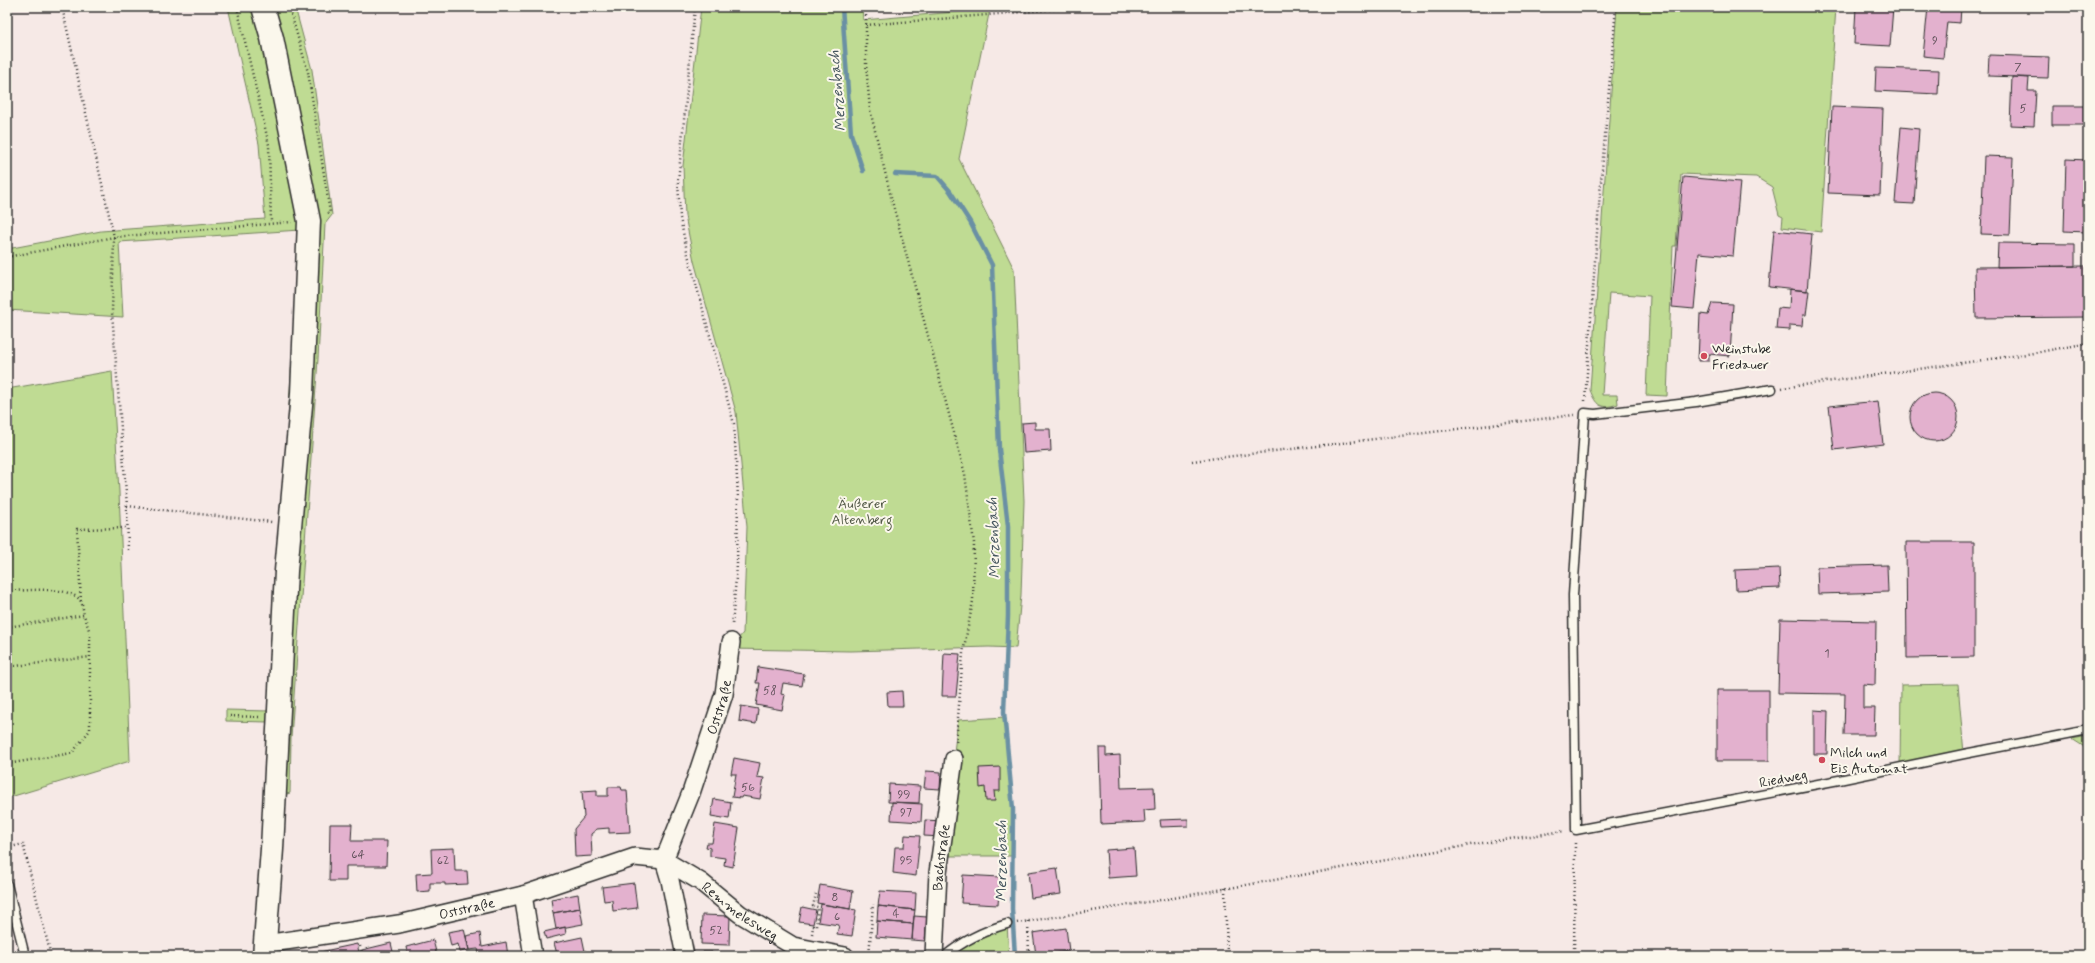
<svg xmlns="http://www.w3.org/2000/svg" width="2095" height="963" font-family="Mynerve,sans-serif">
	<rect width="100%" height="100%" fill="#f6e9e6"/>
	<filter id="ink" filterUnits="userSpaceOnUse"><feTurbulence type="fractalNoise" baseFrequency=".025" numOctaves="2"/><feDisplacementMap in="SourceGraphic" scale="8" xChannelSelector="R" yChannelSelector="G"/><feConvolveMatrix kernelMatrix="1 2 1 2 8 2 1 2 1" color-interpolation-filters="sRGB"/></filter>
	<g filter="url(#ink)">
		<path fill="#bfdb93" stroke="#75835f" d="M228,7h67l17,63 20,145 -7,9 -7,135 -27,379 -1,55 -26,9 4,-80 -42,-1v-11l44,1 30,-481 -181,12 4,75 -116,-7v-61l94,-18 164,-12 -6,-75z
			M701,7h161l1,13 127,-11 -31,150 55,110 10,232 -3,94 -5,53 -27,-1 -138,4 -121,-2 13,-16 4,-106 -11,-115 -42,-151 -9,-45 -2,-50z
			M1617,7h219l-15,225 -39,-5 1,-10 -4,-2 -7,-28 -16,-10 -75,-3 -5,72h-3l-6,150 -21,-1 4,-99 -41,-3 -7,102h15l1,9c-18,6 -22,1 -28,-14z
			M112,371l7,121 11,269 -123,37v-409z
			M1958,684l6,70 -64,12 1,-81z
			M1005,717l8,92v47h-72l17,-136z
			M2088,736v18l-5,-8 -11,-7z
			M1007,924l2,32h-64z"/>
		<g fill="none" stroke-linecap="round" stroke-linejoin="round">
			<path stroke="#6a90a4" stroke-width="4.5" d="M842,7l9,127 12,37
				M895,174l42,2 13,15 20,31 22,43 7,184 9,77v90l-4,96 9,97 -1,100 3,47"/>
		</g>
		<path fill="#e3b1ce" stroke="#2b2b2b" d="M1856,7h37l-3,39 -36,-2z
			M1928,7h33l-1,16 -13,-1 -4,36 -20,-2z
			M1989,55l60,2 -1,21 -60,-2z
			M1876,68l63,2 -1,24 -63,-3z
			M2012,77l17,1 -1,13h8l-2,35 -24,-1z
			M2052,106h32v19h-32z
			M1832,107l51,2 -3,86 -52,-2z
			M1901,127l18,2 -5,75 -19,-1z
			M1984,156l29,1 -3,78 -29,-1z
			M2066,159l21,1 -2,72 -21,-1z
			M1683,177l57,5 -7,74 -34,-3 -5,56 -22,-2z
			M1774,230l38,4 -5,57 -38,-4z
			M1998,243l77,1v22l-78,1z
			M2086,266l1,51 -111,1 -1,-51z
			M1790,289l19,2 -3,24h-3l-1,11 -12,-1v5l-14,-1 2,-21 11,1z
			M1712,303l21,1 -3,52 -21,-2v7h-11l2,-47 8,1z
			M1910 417a24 24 0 1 1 48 0a24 24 0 1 1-48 0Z
			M1878,401l5,43 -49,6 -5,-44z
			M1035,422v7h15l1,22 -27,2 -2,-30z
			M1906,542h68v115l-67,1z
			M1887,565l1,27 -70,2 -1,-27z
			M1779,568l1,20 -44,2 -1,-20z
			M1780,619l96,2 -1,64 -12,-1v24h12l-1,27h-30l1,-41 -67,-1z
			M944,653l16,1 -4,42h-14z
			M758,667l46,7 -2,12 -19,-3 -2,11 4,1 -3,15 -26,-5 4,-22h-4z
			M1717,690h52v71h-52z
			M902,691l1,15h-15l-1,-14z
			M741,706l17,3 -2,15 -17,-3z
			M1814,710l14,1 -1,43h-13z
			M1099,748h7v8l14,-1 1,33 33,-1 1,22 -11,1 1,12 -44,2z
			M734,758l26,5 -3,14 7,1 -4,21 -18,-3 -1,2 -9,-1 4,-23h-5z
			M1000,767v24h-6l1,10h-9l-1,-14 -5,1 -1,-20z
			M926,771l15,1 -1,17 -16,-1z
			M889,784l31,2 -1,17 -31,-1z
			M608,787h13l1,3h5l3,42 -21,1v-5l-12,1 -6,5 1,22 -17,1 -1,-28 10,-12 -2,-26 15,-1v6h11z
			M714,799l17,3 -2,17 -18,-3z
			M892,802l30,2 -1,18 -30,-2z
			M1188,819v7l-27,1 -1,-7z
			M925,820l17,1 -1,16 -17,-1z
			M330,824h22l-1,17h36l-1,25h-40v15h-17z
			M715,824l24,4 -6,39 -9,-2 1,-7 -15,-2v-8l-4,-1 1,-4h5z
			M905,835l15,1 -4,40 -23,-3 2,-26h9z
			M454,848l1,23h12l1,13 -23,1v-2h-15v8l-13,1 -1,-18 16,-1 -1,-24z
			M1134,848l2,28 -28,2 -2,-28z
			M1057,868l4,26 -30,4 -3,-26z
			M963,875l37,2 -2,28 -37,-2z
			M634,883l3,25 -24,3 -1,-11 -8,1 -2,-14z
			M820,885l33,6 -3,18 -33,-6z
			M880,891l36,2 -1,17 -37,-4z
			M578,894l2,14 -27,5 -2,-14z
			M821,904l35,6 -4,26 -15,-2 2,-9 -21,-3z
			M878,906l37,4 -2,14 -36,-3z
			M802,907l14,3 -3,14 -14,-2z
			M580,908l3,16 -27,5 -3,-16z
			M702,915l28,1 -1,29 -28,-1z
			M914,916l13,1 -2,24 -13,-1z
			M877,921l36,3 -1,16 -36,-3z
			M565,927l1,7 -20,5 -2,-7z
			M1066,928l3,23 -33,4 -3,-22z
			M464,929l5,21 -9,2 -2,-8 -7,2 -3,-14z
			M480,933l2,14 24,-5 2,14h-28l-2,-7 -9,1 -3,-14z
			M582,937l4,19h-32l3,-2 -3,-11z
			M433,940l4,16h-29l-2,-9z
			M391,943l3,13h-31l-1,-6z
			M357,944l3,12h-44l-1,-3z
			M703,952h9v4h-9z"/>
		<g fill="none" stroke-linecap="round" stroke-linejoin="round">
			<defs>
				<path id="service" d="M1772,389l-76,13 -101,12 -10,-1 -12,182 3,235 263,-50 125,-26 124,-24
					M7,884l18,72
					M945,956c19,-16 38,-25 62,-32"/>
				<g id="minor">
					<path d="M523,895l10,61"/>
					<path id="s1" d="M265,944l134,-20 124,-29 112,-38 29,3 37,22 39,32 53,32 52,10"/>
					<path id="s2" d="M685,956l-15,-76 -6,-20 27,-67 33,-99 7,-52"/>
					<path id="s3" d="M934,956l4,-83 16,-114"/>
				</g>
				<path id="secondary" d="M263,7l9,31 37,183 -7,173 -16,177 -14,278 -8,107"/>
			</defs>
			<use href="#service" stroke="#2b2b2b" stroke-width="11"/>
			<use href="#minor" stroke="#2b2b2b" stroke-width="20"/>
			<use href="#secondary" stroke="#2b2b2b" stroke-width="25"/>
			<path stroke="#2b2b2b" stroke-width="2.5" stroke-dasharray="1 3" stroke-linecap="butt" d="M237,7l32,138 2,78
				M289,7l19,65 22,141 -5,2
				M695,7l-17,175 2,36 7,33 47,173 4,73 -1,68 -5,61
				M866,7v57l4,46 22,91 73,273 9,69 -1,58 -10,52 -7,91
				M866,25l217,-18
				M7,257l107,-20 -52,-230
				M1782,388l252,-35 54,-10
				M1585,401l14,-196 17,-198
				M1192,461l382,-46
				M127,506l145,16
				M128,550l-1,-44 -15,-194 2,-75 178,-15
				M7,591c19,0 60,-6 73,9 3,4 3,11 4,15
				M81,601l-4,-72 50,-1
				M7,627l77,-12 6,18v97l-18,23 -65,11
				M7,667l83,-10
				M230,716l31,1
				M7,848l16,-4 28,112
				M1225,888l2,68
				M1028,921l1,35
				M1017,923l162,-26 297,-53 88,-13
				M812,934l1,-8 3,1 2,-20 -5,-1 3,-12
				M360,946l2,10
				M869,956l4,-52
				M1574,956l1,-115"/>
			<use href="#service" stroke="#fbf7ec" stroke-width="8"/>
			<use href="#minor" stroke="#fbf7ec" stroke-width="17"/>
			<use href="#secondary" stroke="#fbf7ec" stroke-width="22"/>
		</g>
	</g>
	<g fill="#d1495b" stroke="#fbf7ec" stroke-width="1.5">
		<circle cx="1704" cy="356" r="4"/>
		<circle cx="1822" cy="760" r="4"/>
	</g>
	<g text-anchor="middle" stroke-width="4" stroke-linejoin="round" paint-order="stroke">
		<g font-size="12" fill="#594c54">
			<text x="1935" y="44">9</text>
			<text x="2018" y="71">7</text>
			<text x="2023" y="112">5</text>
			<text x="1827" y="657">1</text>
			<text x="770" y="694">58</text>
			<text x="748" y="791">56</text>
			<text x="904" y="798">99</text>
			<text x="906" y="816">97</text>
			<text x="358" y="858">64</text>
			<text x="443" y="864">62</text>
			<text x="906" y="864">95</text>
			<text x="835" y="901">8</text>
			<text x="896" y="917">4</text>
			<text x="837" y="920">6</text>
			<text x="716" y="934">52</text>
		</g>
		<g font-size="14" fill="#2b2b2b" stroke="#fbf7ec" text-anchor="start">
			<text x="1712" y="353">Weinstube<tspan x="1712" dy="16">Friedauer</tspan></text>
			<text x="1830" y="757">Milch und<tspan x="1830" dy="16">Eis Automat</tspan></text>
		</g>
		<g font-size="14" fill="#505745" stroke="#fbf7ec">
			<text x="862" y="508">Äußerer<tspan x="862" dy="16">Altenberg</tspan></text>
		</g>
		<g font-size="14" fill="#2b2b2b" stroke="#fbf7ec">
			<text dy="5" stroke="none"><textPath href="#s2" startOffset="261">Oststraße</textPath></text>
			<text transform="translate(1783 778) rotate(-11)" y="5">Riedweg</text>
			<text dy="5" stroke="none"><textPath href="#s3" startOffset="99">Bachstraße</textPath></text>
			<text dy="5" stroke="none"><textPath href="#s1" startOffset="205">Oststraße</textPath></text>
			<text dy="5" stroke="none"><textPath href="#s1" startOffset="502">Remmelesweg</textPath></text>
		</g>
		<g font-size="15" font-style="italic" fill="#45555e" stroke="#fbf7ec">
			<text transform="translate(837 91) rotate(-95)" y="5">Merzenbach</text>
			<text transform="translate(993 538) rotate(-92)" y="5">Merzenbach</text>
			<text transform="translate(1001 861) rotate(-90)" y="5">Merzenbach</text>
		</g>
	</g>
	<rect width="2095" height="963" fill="none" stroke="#fbf7ec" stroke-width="24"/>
	<rect x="12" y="12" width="2071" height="939" fill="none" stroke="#2b2b2b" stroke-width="1.5" filter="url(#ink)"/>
</svg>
